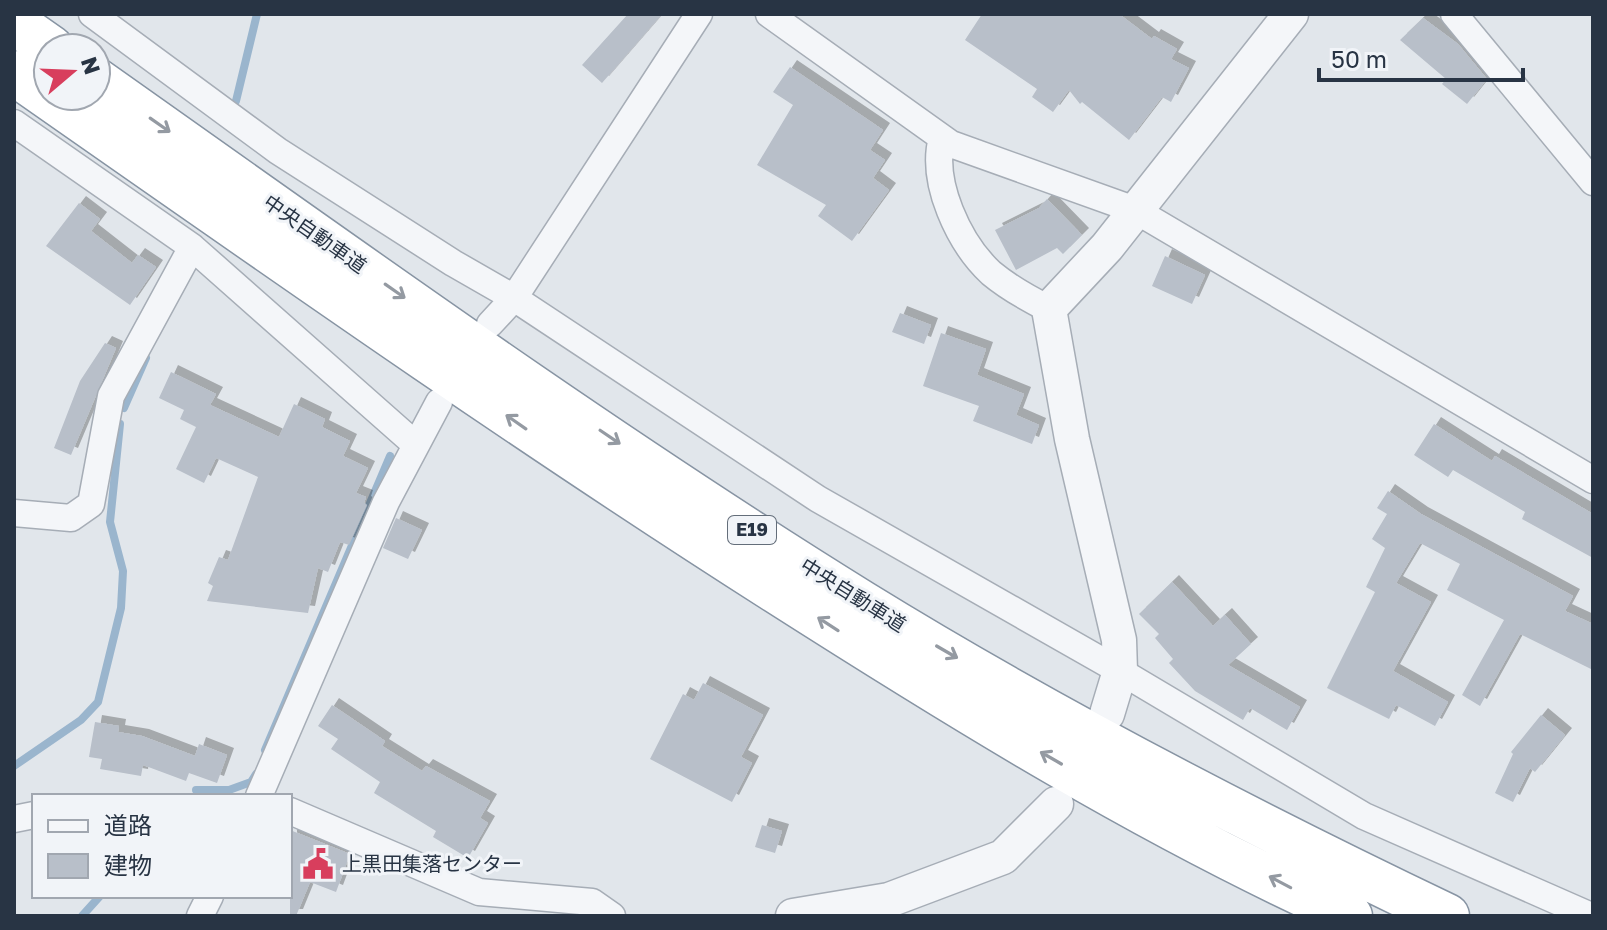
<svg xmlns="http://www.w3.org/2000/svg" width="1607" height="930" font-family="'Golos Text','Noto Sans JP',sans-serif">
	<defs>
		<filter id="shadow"><feDropShadow dx="7" dy="-7" stdDeviation="0" flood-color="#0004"/></filter>
	</defs>
	<rect width="100%" height="100%" fill="#e1e6eb"/>
	<g fill="none" stroke-linecap="round" stroke-linejoin="round">
		<path stroke="#9ab5cd" stroke-width="8" d="M236,101l21,-87
			M124,408l22,-50
			M265,750l125,-294
			M14,766l67,-46 17,-18 23,-94 2,-37 -13,-49 10,-98
			M196,790h33l22,-8 5,-8
			M82,916l18,-20"/>
	</g>
	<path fill="#b8bfc9" filter="url(#shadow)" d="M628,14h34l-60,69 -20,-18z
		M982,14h137l33,25 2,-3 23,13 -6,10 18,9 -18,34 -9,-5 -33,43 -47,-38 -2,2 -11,-14 -16,22 -21,-15 5,-8 -72,-49z
		M1423,18l35,26 29,35 -20,25 -25,-20 4,-5 -46,-39z
		M790,67l93,63 -13,20 15,10 -12,18 16,12 -37,51 -34,-25 8,-11 -69,-40 36,-60 -20,-13z
		M1047,199l35,36 -19,19 -6,-6 -41,22 -21,-40 44,-22z
		M79,203l21,16 -9,12 41,32 6,-8 18,12 -26,38 -84,-59z
		M1165,256l40,19 -13,29 -40,-18z
		M900,313l31,12 -7,19 -32,-12z
		M941,333l45,16 -9,26 47,19 -8,21 23,10 -7,19 -59,-23 6,-15 -56,-20z
		M105,343l11,5 -45,107 -17,-7 26,-67z
		M171,372l45,22 -6,11 69,32 15,-33 31,15 -3,8 28,14 -7,15 25,12 -12,25 10,4 -2,6 3,2 -18,40 -9,-3 -12,30 -10,-4 -10,45 -101,-12 6,-15 -5,-3 11,-26 9,3 30,-83 -42,-19 -12,25 -28,-14 20,-42 -16,-8 4,-9 -25,-12z
		M1434,424l58,37 3,-5 98,58v44l-71,-39 3,-7 -72,-42 -5,7 -34,-22z
		M1388,491l33,23 152,82 -8,15 28,13v46l-73,-36 -40,72 -18,-11 42,-75 -57,-30 13,-26 -40,-21 -24,40 35,19 -38,69 55,31 -13,24 -39,-21 -7,14 -62,-31 48,-96 -9,-5 19,-39 -13,-9 15,-25 -10,-6z
		M396,518l26,12 -14,29 -25,-11z
		M1172,582l41,44 12,-11 26,29 -23,21 72,42 -13,23 -37,-22 -7,12 -48,-29 -26,-28 4,-4 -18,-21 4,-4 -20,-20z
		M703,683l60,32 -22,42 11,6 -20,39 -82,-43 33,-65 11,6z
		M332,705l53,36 -3,5 40,25 4,-5 64,35 -10,17 8,5 -20,35 -35,-21 3,-6 -62,-38 6,-11 -49,-33 7,-10 -20,-13z
		M1541,715l24,20 -30,37 -5,-4 -17,34 -18,-9 18,-39 -2,-2z
		M95,722l24,4 -1,6 24,4 53,20 4,-12 28,11 -10,28 -28,-10 -3,8 -43,-16 -2,11 -41,-7 2,-10 -13,-2z
		M762,825l20,6 -7,22 -20,-6z
		M290,830l60,24 -14,38 -26,-10 -14,34h-6z"/>
	<g fill="none" stroke-linecap="round" stroke-linejoin="round">
		<defs>
			<path id="minor" d="M92,14l186,137 175,112 61,35 304,201 302,172 244,145 227,100
				M769,14l182,130 184,66 458,270
				M1454,14l139,168
				M14,123l178,124 224,198
				M942,138c-12,44 17,105 49,135 18,15 38,26 58,36
				M490,324l24,-26 185,-284
				M14,513l57,5 20,-14 20,-108 81,-149
				M259,796l127,-294 53,-100
				M290,811l189,81 113,10 20,14
				M14,819l20,-4
				M200,916l10,-20"/>
			<path id="tertiary" d="M1107,714l13,-43 -1,-31 -47,-201 -23,-130 58,-62 184,-233
				M793,916l96,-16 114,-43 53,-53"/>
			<path id="motorway" d="M14,22l37,26
				M14,73c252,176 503,353 762,518 185,118 374,235 574,325
				M96,80c252,178 503,360 766,523 188,116 386,218 585,313"/>
		</defs>
		<use href="#minor" stroke="#a6adb6" stroke-width="29"/>
		<use href="#tertiary" stroke="#a6adb6" stroke-width="37"/>
		<use href="#motorway" stroke="#8794a3" stroke-width="47"/>
		<use href="#minor" stroke="#f4f6f9" stroke-width="26"/>
		<use href="#tertiary" stroke="#f4f6f9" stroke-width="34"/>
		<use href="#motorway" stroke="#fff" stroke-width="44"/>
	</g>
	<defs><path id="oneway-shaft" d="M-6 0H5M1.5-3L5.5 0L1.5 3" fill="none" stroke-width="1.6" stroke-linecap="round" stroke-linejoin="round" transform="scale(2)"/></defs>
	<g stroke="#949aa2">
		<use href="#oneway-shaft" transform="translate(160 125) rotate(35)"/>
		<use href="#oneway-shaft" transform="translate(395 291) rotate(35)"/>
		<use href="#oneway-shaft" transform="translate(516 422) rotate(-145)"/>
		<use href="#oneway-shaft" transform="translate(610 437) rotate(34)"/>
		<use href="#oneway-shaft" transform="translate(828 624) rotate(-147)"/>
		<use href="#oneway-shaft" transform="translate(947 652) rotate(30)"/>
		<use href="#oneway-shaft" transform="translate(1051 758) rotate(-150)"/>
		<use href="#oneway-shaft" transform="translate(1280 882) rotate(-152)"/>
	</g>
	<defs>
		<symbol id="civic-bare" viewBox="-9 -9 18 18"><path d="M-.6-6.5H3V-4.5H.6V-3L4-1V1h2V6H-6V1h2V-1L-.6-3ZM-1.2 2.5V6h2.4V2.5Z" fill="#d83e5d" stroke="#f1f4f8" stroke-width="2.5" paint-order="stroke"/></symbol>
	</defs>
	<g fill-rule="evenodd">
		<use href="#civic-bare" x="296" y="842" width="44" height="44"/>
	</g>
	<g text-anchor="middle" stroke-width="6" stroke-linejoin="round" paint-order="stroke">
		<rect fill="#f1f4f8" stroke="#646e7a" stroke-width="2" x="728" y="516" width="48" height="28" rx="6"/>
		<g font-size="18" font-weight="bold" fill="#283444">
			<text x="752" y="536">E19</text>
		</g>
		<g font-size="20" fill="#283444" stroke="#f1f4f8">
			<text transform="translate(315 234) rotate(35)" y="7">中央自動車道</text>
			<text transform="translate(853 595) rotate(32)" y="7">中央自動車道</text>
		</g>
		<g font-size="20" fill="#283444" stroke="#f1f4f8" text-anchor="start">
			<text x="342" y="871">上黒田集落センター</text>
		</g>
	</g>
	<rect width="1607" height="930" fill="none" stroke="#283444" stroke-width="32"/>
	<rect x="32" y="794" width="260" height="104" fill="#f1f4f8" stroke="#a1a7b0" stroke-width="2"/>
	<rect x="48" y="820" width="40" height="12" fill="#f4f6f9" stroke="#a1a7b0" stroke-width="2"/>
	<text x="104" y="834" font-size="24" fill="#283444">道路</text>
	<rect x="48" y="854" width="40" height="24" fill="#b8bfc9" stroke="#a1a7b0" stroke-width="2"/>
	<text x="104" y="874" font-size="24" fill="#283444">建物</text>
	<g transform="translate(72 72) rotate(71)"><circle r="38" fill="#f1f4f8" stroke="#a1a7b0" stroke-width="2"/>
	<path d="M0-6L14 30L0 20L-14 30Z" fill="#d83e5d"/>
	<text y="-12" font-size="22" font-weight="bold" text-anchor="middle" fill="#283444">N</text>
	</g>
	<path d="M1319 68v12h204v-12" fill="none" stroke="#283444" stroke-width="4"/>
	<text x="1331" y="68" font-size="24" fill="#283444" stroke="#f1f4f8" stroke-width="6" paint-order="stroke">50 m</text>
</svg>
